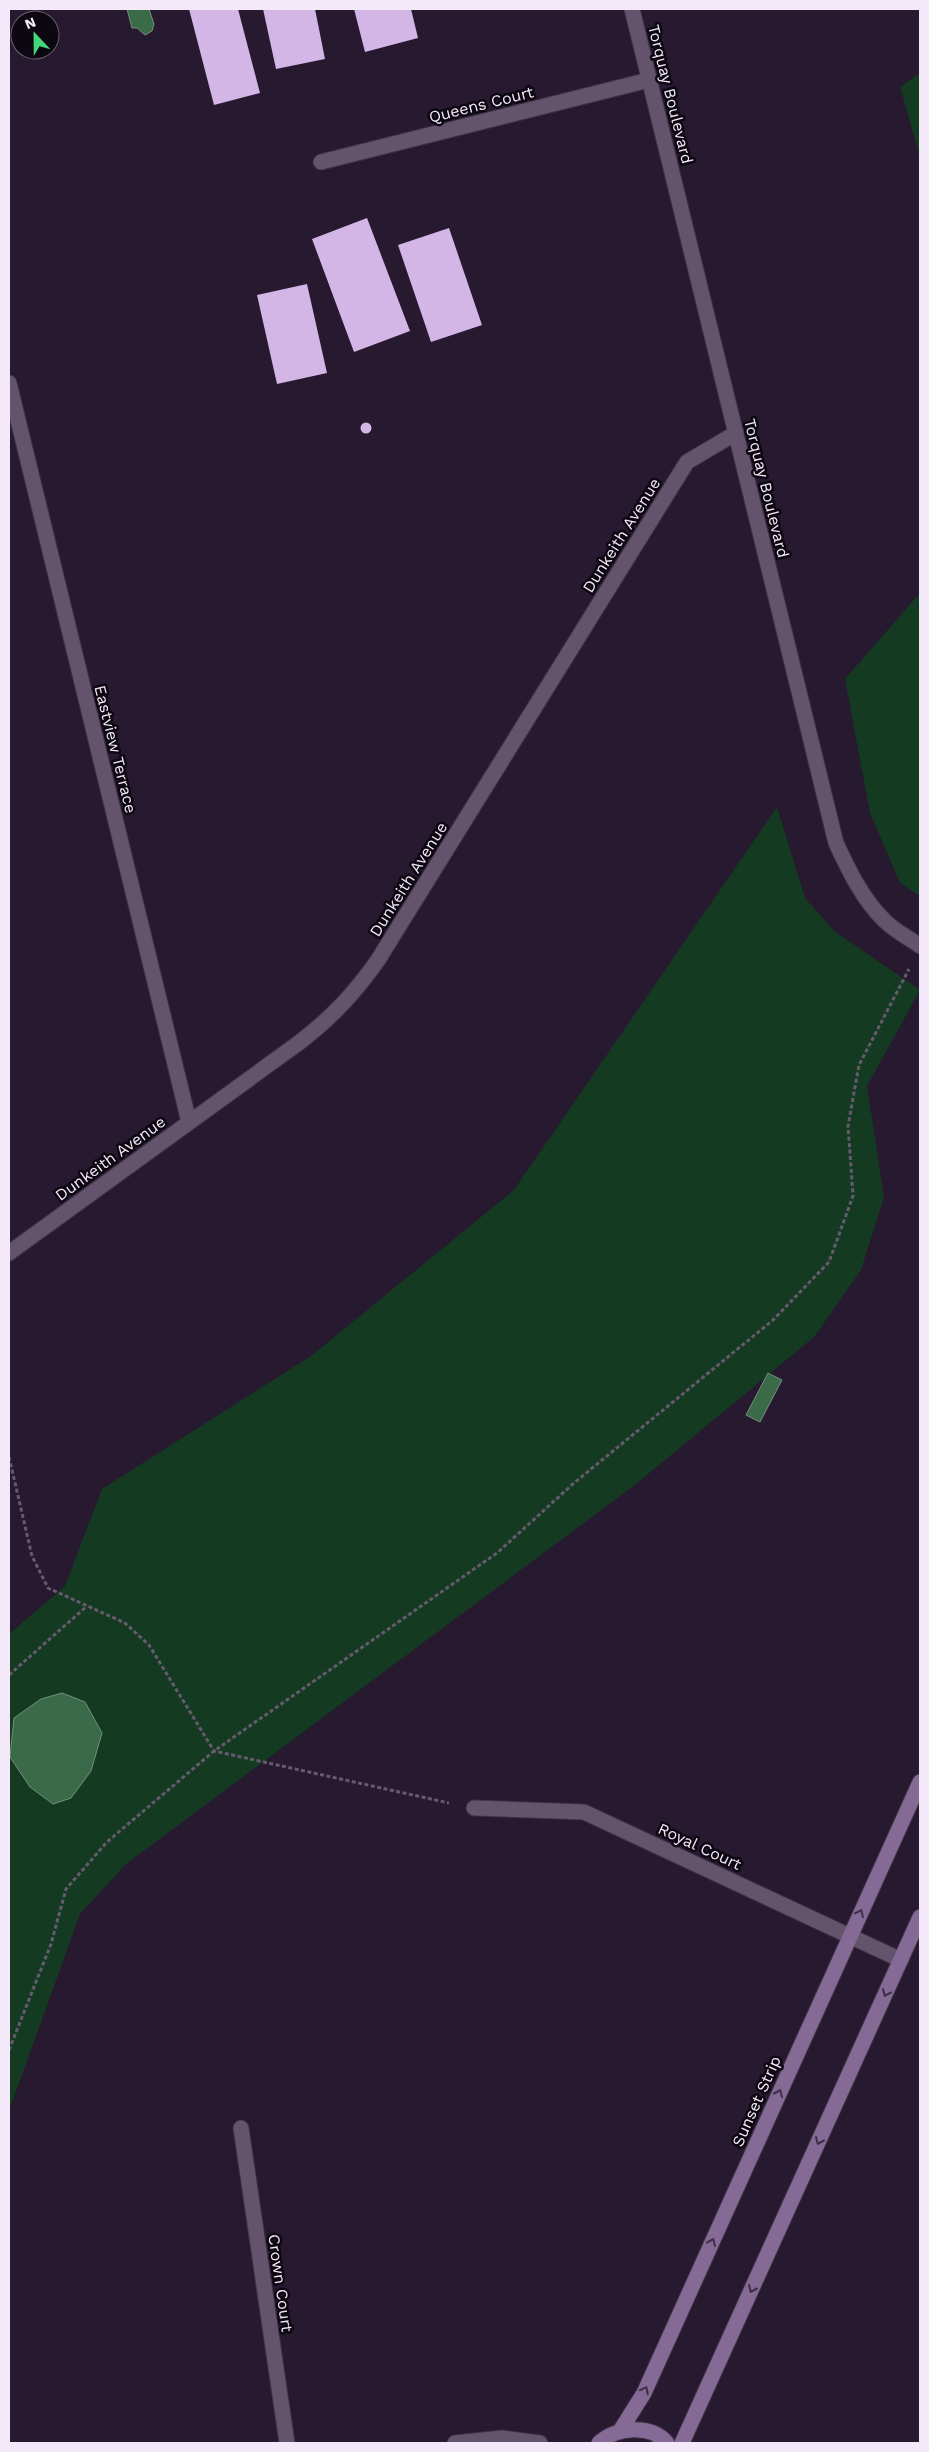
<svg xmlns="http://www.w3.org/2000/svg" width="929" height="2452" font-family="'Work Sans',sans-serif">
	<rect width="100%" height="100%" fill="#271930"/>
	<path fill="#143b21" d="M920,73v84l-20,-70z
		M920,593v303l-20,-13 -30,-70 -25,-134z
		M777,807l28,91 29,33 86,59 -53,96 17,111 -23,73 -47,67 -178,147 -510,380 -46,50 -71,197v-477l56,-48 37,-97 209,-133 203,-166z"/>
	<path fill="#3b6a48" stroke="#72907d" d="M127,9h22l5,15 -2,7 -7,4 -8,-7h-5z
		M768,1373l14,7 -22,42 -14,-7z
		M62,1693l23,9 17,31 -11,38 -20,27 -18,6 -23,-17 -20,-30 4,-39 27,-19z"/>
	<path fill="#d3b5e6" d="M189,9h49l22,84 -46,12z
		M263,9h52l10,50 -49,10z
		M354,9h57l7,29 -53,14z
		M367,218l43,113 -56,21 -42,-113z
		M449,228l33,97 -51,17 -33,-97z
		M307,284l20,89 -50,11 -20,-89z
		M360.5 428a5.5 5.5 0 1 1 11 0a5.5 5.5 0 1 1-11 0Z"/>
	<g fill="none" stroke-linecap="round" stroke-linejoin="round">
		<defs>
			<path id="street" d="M632,9l204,834c13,28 27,57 49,78 10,10 24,17 35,25
				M321,162l328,-82
				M9,383l180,739
				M9,1253l291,-211c32,-25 54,-48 78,-82l309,-498 49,-29
				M474,1808l110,4 317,148
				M241,2128l46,315
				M455,2443l47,-5 38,5"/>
			<path id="secondary" d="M620,2431l24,-38 276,-611
				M599,2443c17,-16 52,-19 68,0
				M682,2443l238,-526"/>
		</defs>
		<use href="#street" stroke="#3d3244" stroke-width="17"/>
		<use href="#secondary" stroke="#3d3244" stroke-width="17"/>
		<path stroke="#665a6e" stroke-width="3" stroke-dasharray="4 2.5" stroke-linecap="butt" d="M9,1457l23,99 16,32 77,35 24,22 65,106 235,52
			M9,1675l78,-69
			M9,2050l42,-106 15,-55 41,-47 107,-91 283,-198 77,-70 199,-163 56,-58 24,-66 -5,-70 11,-61 50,-96"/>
		<use href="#street" stroke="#63536d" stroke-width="15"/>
		<use href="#secondary" stroke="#856a95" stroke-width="15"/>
	</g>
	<defs><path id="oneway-chevron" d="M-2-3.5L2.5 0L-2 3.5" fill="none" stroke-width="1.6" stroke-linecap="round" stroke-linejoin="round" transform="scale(1.25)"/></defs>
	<g stroke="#3d2f46">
		<use href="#oneway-chevron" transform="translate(860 1913) rotate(-65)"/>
		<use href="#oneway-chevron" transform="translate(886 1993) rotate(114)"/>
		<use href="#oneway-chevron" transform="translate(779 2093) rotate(-66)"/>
		<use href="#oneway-chevron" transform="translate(819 2141) rotate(114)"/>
		<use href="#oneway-chevron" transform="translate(712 2242) rotate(-66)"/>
		<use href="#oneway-chevron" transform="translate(752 2289) rotate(114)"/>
		<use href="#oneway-chevron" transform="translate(645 2390) rotate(-63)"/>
	</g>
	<g text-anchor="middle" stroke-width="5" stroke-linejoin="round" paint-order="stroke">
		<g font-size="16" fill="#f3e9f9" stroke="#0d0711">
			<text transform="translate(671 94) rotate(76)" y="6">Torquay Boulevard</text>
			<text transform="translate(481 104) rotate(-14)" y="6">Queens Court</text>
			<text transform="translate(767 488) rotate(76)" y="6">Torquay Boulevard</text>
			<text transform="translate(621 535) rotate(-58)" y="6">Dunkeith Avenue</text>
			<text transform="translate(116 749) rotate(76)" y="6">Eastview Terrace</text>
			<text transform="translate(408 879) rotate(-58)" y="6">Dunkeith Avenue</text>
			<text transform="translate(110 1158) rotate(-36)" y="6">Dunkeith Avenue</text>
			<text transform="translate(700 1846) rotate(25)" y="6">Royal Court</text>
			<text transform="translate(756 2101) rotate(-66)" y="6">Sunset Strip</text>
			<text transform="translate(281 2283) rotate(82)" y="6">Crown Court</text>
		</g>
	</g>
	<rect width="929" height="2452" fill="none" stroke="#f3e9f9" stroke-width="20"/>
	<g transform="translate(35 35) rotate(338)"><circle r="24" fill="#0d0711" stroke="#69616e"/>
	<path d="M0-4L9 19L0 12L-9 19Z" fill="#43d77b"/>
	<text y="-8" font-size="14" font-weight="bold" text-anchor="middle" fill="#f3e9f9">N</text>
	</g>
</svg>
